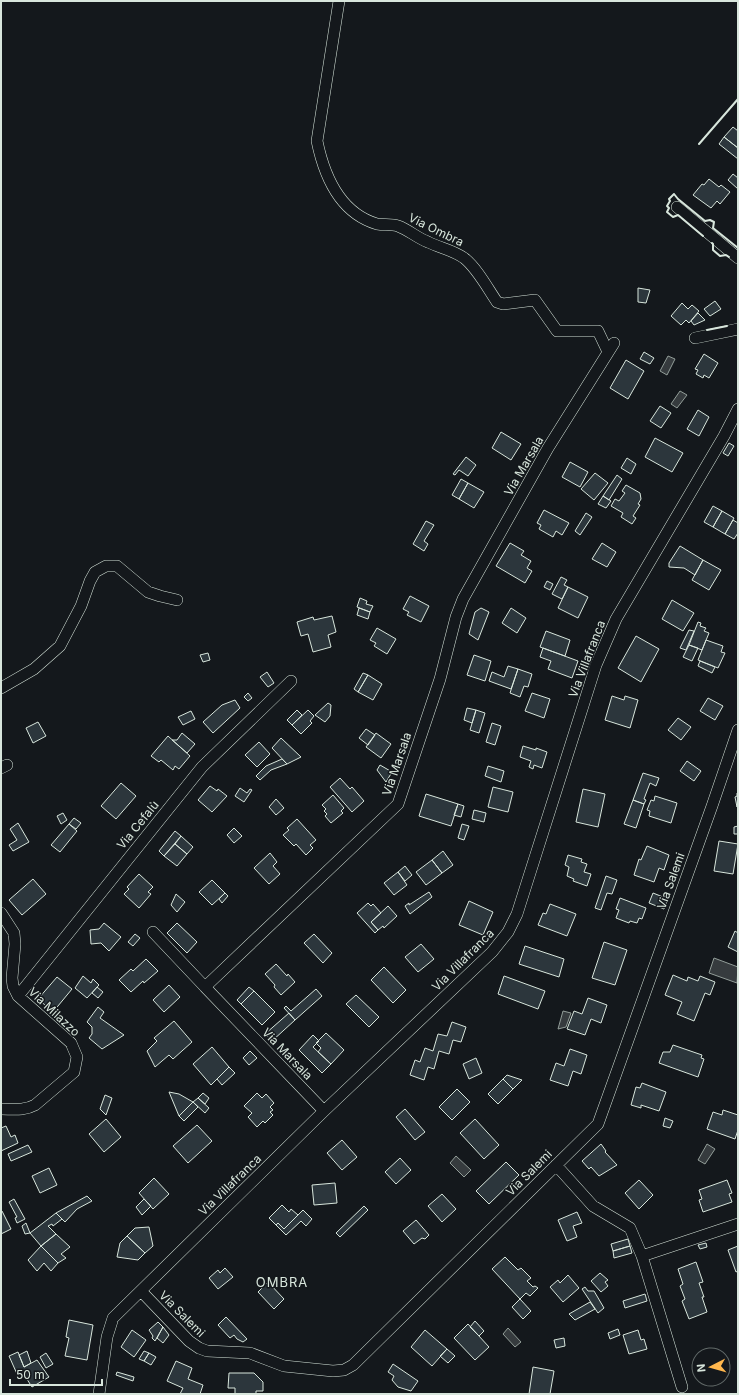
<svg xmlns="http://www.w3.org/2000/svg" width="739" height="1395" font-family="Inter,sans-serif">
	<rect width="100%" height="100%" fill="#14181c"/>
	<path fill="#363b3e" stroke="#939e99" d="M668,356l7,3 -8,16 -7,-4z
		M680,391l7,4 -10,13 -6,-4z
		M714,958l24,9 -1,16 -28,-10z
		M563,1011l8,2 -5,14 -8,2z
		M707,1144l8,5 -10,15 -7,-4z
		M456,1156l15,14 -7,7 -14,-14z
		M508,1328l13,14 -6,5 -12,-13z"/>
	<path fill="#2c363c" stroke="#d8e6dc" d="M733,127l5,4v17l-14,-11z
		M724,137l14,11v11l-19,-15z
		M733,174l5,4v11l-10,-9z
		M709,179l10,8 2,-2 9,7 -10,12 -3,-3 -6,7 -18,-13 9,-11 2,1z
		M638,288l12,2 -4,13 -8,-1z
		M715,301l6,8 -11,7 -6,-7z
		M682,303l6,6 4,-4 7,6 -10,12 -3,-3 -5,5 -10,-9z
		M698,313l7,7 -11,5 -3,-4z
		M644,352l10,6 -4,6 -10,-5z
		M704,354l14,9 -9,15 -5,-3 -1,3 -7,-4 2,-4 -3,-1z
		M626,360l18,11 -16,28 -18,-11z
		M660,406l11,7 -10,15 -11,-7z
		M698,410l11,7 -10,19 -12,-7z
		M501,432l20,12 -10,16 -19,-12z
		M655,438l28,15 -11,19 -27,-15z
		M729,443l5,3 -6,10 -5,-3z
		M466,457l10,8 -8,11 -9,-6 -4,5 -2,-1z
		M627,458l9,6 -5,10 -10,-6z
		M570,462l18,10 -8,15 -18,-10z
		M595,473l13,10 -14,17 -13,-11z
		M617,475l5,4 -13,21 -6,-4z
		M461,479l7,4 -9,16 -7,-4z
		M468,483l16,9 -10,16 -15,-9z
		M626,485l14,8 1,6 -3,5 2,1 -7,11 3,2 -4,6 -11,-7 2,-4 -12,-7 4,-7 4,2 6,-8 -3,-2z
		M603,496l8,5 -5,7 -8,-4z
		M713,506l9,5 -9,16 -9,-5z
		M544,510l25,13 -7,12 -6,-4 -3,6 -14,-8 2,-4 -4,-2z
		M722,511l12,7 -9,16 -12,-7z
		M586,513l6,4 -12,18 -5,-4z
		M733,520l5,3v10l-4,6 -9,-5z
		M426,521l8,4 -10,16 4,3 -4,7 -11,-7z
		M510,543l14,8 -3,4 10,6 -4,7 5,3 -7,12 -29,-17z
		M602,543l14,9 -9,15 -15,-8z
		M680,546l23,14 -8,15 -11,-7 -15,-1v-4z
		M703,560l18,10 -12,20 -17,-10z
		M561,577l6,3 -3,5 4,2 -6,12 -10,-5z
		M547,581l6,3 -3,6 -6,-3z
		M568,587l20,10 -10,21 -20,-10z
		M410,596l19,10 -8,16 -14,-7 2,-3 -6,-3z
		M360,598l7,3 -1,3 7,2 -3,6 -13,-5z
		M672,600l22,13 -11,18 -21,-12z
		M359,608l11,4 -2,7 -11,-4z
		M481,608l8,4 -11,28 -9,-6 6,-22z
		M511,608l15,10 -9,15 -15,-10z
		M332,616l4,16 -8,3 3,12 -18,5 -5,-18 -7,2 -4,-14 16,-5 1,3z
		M698,622l3,1 -1,3 6,2 -2,3 5,2 -7,17 -13,-5z
		M377,628l19,11 -9,15 -13,-8 2,-3 -6,-3z
		M689,630l5,1 -8,19 -6,-2z
		M546,631l24,9 -5,16 -25,-9z
		M636,636l23,13 -18,33 -23,-14z
		M706,640l17,6 -2,6 4,1 -7,15 -20,-8z
		M689,645l9,3 -6,13 -9,-4z
		M543,648l35,13 -6,17 -24,-9 3,-8 -11,-4z
		M208,653l2,7 -7,2 -3,-7z
		M474,655l17,6 -6,20 -18,-6z
		M700,661l15,6 -3,6 -14,-7z
		M508,666l10,3 -7,20 -22,-8 3,-9 12,5z
		M518,669l14,5 -4,13 -4,-1 -4,11 -10,-4z
		M267,672l7,11 -6,4 -8,-10z
		M363,673l5,2 -10,17 -4,-3z
		M368,675l14,9 -9,16 -15,-8z
		M248,693l4,5 -4,3 -4,-4z
		M532,693l18,6 -6,19 -19,-7z
		M612,696l12,4 1,-4 13,4 -8,28 -25,-8z
		M708,698l15,8 -8,14 -15,-9z
		M235,700l5,8 -27,25 -10,-11 19,-17z
		M328,703l3,2 -1,11 -5,6 -10,-7z
		M467,708l9,2 -4,13 -8,-3z
		M297,710l5,5 -10,10 -5,-5z
		M308,710l6,6 -4,5 2,2 -11,11 -9,-9z
		M476,710l9,3 -6,20 -9,-3z
		M191,711l4,8 -12,6 -5,-8z
		M678,718l13,9 -10,13 -13,-10z
		M38,722l8,14 -13,7 -7,-15z
		M492,723l9,3 -6,19 -9,-3z
		M366,729l9,6 -7,10 -9,-7z
		M182,733l13,11 -8,9 -15,-13h5z
		M376,733l15,11 -10,14 -15,-11z
		M168,736l22,20 -11,13 -4,-3 -2,4 -12,-10 -2,2 -8,-6z
		M281,738l20,19 -14,7 -15,-16z
		M259,742l11,12 -13,13 -12,-12z
		M523,746l13,4v-2l11,4 -5,16 -8,-3 -1,4 -4,-2 2,-6 -11,-4z
		M282,759l5,5 -16,6 -11,10 -4,-4 10,-10z
		M687,761l14,10 -7,10 -14,-10z
		M380,765l12,7 -6,10 -9,-12z
		M488,766l16,5 -3,11 -16,-6z
		M643,773l16,5 -3,8 -6,-3 -6,16 2,1 -2,4 -11,-4z
		M340,778l10,11 2,-2 12,14 -12,11 -22,-25z
		M121,783l15,13 -20,23 -15,-13z
		M210,786l7,5 1,-2 9,7 -15,16 -14,-12z
		M493,787l20,5 -5,20 -20,-5z
		M240,788l7,5 3,-4 2,1 -8,12 -9,-6z
		M583,789l22,5 -7,33 -22,-5z
		M737,793h1l-1,14 -2,-10 2,-1z
		M426,794l32,10 -7,22 -32,-10z
		M333,795l11,13 -3,3 2,2 -12,10 -6,-7 2,-2 -3,-3 2,-2 -4,-4z
		M655,796l22,7 -6,20 -22,-7 1,-5 -3,-1 4,-10 3,1z
		M276,799l8,9 -8,7 -7,-8z
		M633,800l11,4 -8,24 -12,-4z
		M458,804l6,2 -3,11 -7,-2z
		M474,810l12,3 -2,9 -12,-3z
		M63,813l4,7 -6,4 -4,-8z
		M74,818l7,5 -5,6 -7,-5z
		M297,819l19,21 -6,5 3,3 -7,7 -10,-11 -2,2 -11,-11 6,-5 -2,-2z
		M18,823l11,19 -16,9 -4,-6 8,-5 -7,-11z
		M69,824l8,7 -17,21 -9,-7z
		M462,824l7,2 -5,14 -6,-2z
		M738,826v8h-4v-7z
		M234,828l8,8 -8,7 -7,-8z
		M175,831l6,5 -17,20 -5,-5z
		M181,836l12,11 -6,7 -12,-10z
		M719,841l19,3 -5,30 -19,-3z
		M175,844l12,10 -10,12 -13,-10z
		M647,846l22,9 -5,15 -5,-2 -5,14 -20,-7 5,-16 2,1z
		M443,851l10,14 -11,8 -10,-13z
		M270,853l7,9 -4,4 7,8 -11,10 -15,-16z
		M568,855l14,4 -1,3 6,2 -3,8 7,2 -4,12 -14,-5 1,-2 -7,-3 2,-9 -4,-2z
		M432,860l10,13 -16,12 -10,-13z
		M405,866l7,9 -7,6 -7,-9z
		M398,872l9,13 -13,10 -10,-12z
		M139,874l14,13 -5,5 3,2 -12,14 -15,-14 5,-5 -2,-2z
		M606,876l11,4 -5,14 -5,-1 -6,17 -6,-2z
		M33,879l13,15 -24,21 -13,-15z
		M212,880l13,13 -13,12 -13,-13z
		M429,892l3,5 -22,17 -5,-8 4,-3v2z
		M225,893l3,3 -6,7 -3,-4z
		M653,893l15,6 -4,10 -15,-6z
		M176,894l9,8 -8,10 -6,-7z
		M620,898l26,10 -4,11 -3,-1 -2,5 -7,-2 -1,2 -13,-5 3,-8 -3,-1z
		M469,901l24,11 -10,23 -24,-10z
		M368,903l3,3 2,-2 8,9 -10,9 7,8 -3,3 -18,-20z
		M550,904l26,10 -9,22 -29,-11 5,-12 3,1z
		M388,906l9,10 -13,12 -1,-2 -5,4 -7,-8z
		M104,923l17,14 -12,14 -8,-8 -10,1 -1,-14 9,-1z
		M177,923l20,19 -10,11 -20,-20z
		M735,931l3,2v19l-10,-5z
		M135,934l5,4 -7,8 -5,-4z
		M314,934l18,19 -9,10 -19,-20z
		M604,942l23,8 -12,35 -23,-7z
		M421,944l13,15 -16,13 -13,-15z
		M525,946l39,13 -5,18 -40,-13z
		M146,959l12,12 -14,12 -1,-2 -12,11 -12,-12 12,-11 2,2z
		M276,964l11,12 1,-2 7,8 -14,13 -7,-8 1,-2 -10,-11z
		M384,967l22,23 -13,13 -22,-23z
		M673,975l14,6 1,-4 10,4 2,-5 15,6 -5,13 -5,-2 -11,28 -17,-7 5,-12 -17,-7z
		M83,976l8,7 2,-4 6,6 -12,13 -12,-10z
		M504,976l41,15 -7,18 -40,-15z
		M57,977l15,12 -19,23 -15,-13z
		M169,985l11,12 -16,15 -11,-12z
		M97,987l6,5 -5,6 -6,-5z
		M249,987l5,4 -13,13 -4,-4z
		M316,989l6,7 -27,24 -11,-12 2,-2 5,5z
		M254,991l21,21 -13,13 -21,-21z
		M356,995l23,22 -10,10 -23,-23z
		M588,998l19,7 -6,18 -10,-4 -6,16 -18,-6 7,-18 8,3z
		M98,1007l6,5 -4,6 24,17 -22,14 -13,-11 3,-4v-7l-5,-5z
		M289,1013l6,7 -23,21 -7,-7z
		M174,1021l18,21 -19,17 -4,-4 -14,12 -8,-16 10,-10 -3,-3z
		M452,1022l14,5 -5,15 -8,-2 -4,14 -10,-3 -5,18 -6,-2 -4,13 -14,-5 5,-15 5,2 5,-14 8,3 5,-17 9,2z
		M326,1033l18,17 -13,14 -13,-12 3,-4 -5,-5z
		M313,1035l6,6 -6,6 18,17 -9,9 -23,-23z
		M673,1045l29,10 -1,3 3,1 -6,18 -39,-14 4,-11h7z
		M212,1047l17,20 -18,18 -18,-21z
		M570,1049l17,6 -6,19 -8,-3 -5,15 -18,-6 6,-17 8,3z
		M250,1051l7,7 -8,7 -6,-7z
		M476,1058l6,15 -13,6 -6,-15z
		M229,1067l6,6 -13,12 -5,-6z
		M507,1075l15,5 -9,9 -10,-10z
		M503,1079l10,10 -15,15 -10,-10z
		M642,1083l24,9 -7,19 -18,-6v3l-10,-3 5,-18 4,1z
		M457,1089l13,13 -18,18 -13,-13z
		M169,1092l10,2 14,8 -14,14z
		M203,1093l6,5 -4,6 -7,-6z
		M257,1093l5,5 4,-4 8,9 -4,4 3,3 -3,2 3,3 -8,8 -2,-2 -6,6 -9,-10 4,-4 -8,-7z
		M105,1095l7,3 -6,17 -6,-6z
		M198,1098l11,10 -4,5 -12,-11z
		M193,1102l5,5 -14,14 -5,-5z
		M405,1109l20,23 -10,8 -19,-23z
		M723,1110l15,5v15l-3,9 -28,-10 6,-17 9,3z
		M665,1118l8,3 -3,7 -7,-2z
		M106,1119l15,18 -17,15 -15,-18z
		M475,1119l24,26 -15,14 -24,-26z
		M197,1125l15,16 -24,22 -15,-17z
		M6,1126l5,11 4,-2 3,8 -17,8v-23z
		M342,1140l15,17 -15,13 -15,-17z
		M601,1144l5,7 -1,1 12,13 -18,11 -8,-9 -2,2 -7,-8z
		M28,1145l4,7 -21,9 -3,-7z
		M400,1158l11,12 -15,14 -11,-12z
		M506,1162l13,13 -30,29 -13,-13z
		M49,1168l8,17 -17,8 -8,-17z
		M154,1178l15,16 -16,15 -14,-16z
		M639,1180l14,15 -14,14 -14,-16z
		M727,1180l5,13 -3,1 3,8 -29,10 -4,-12 3,-1 -3,-9z
		M335,1183l2,20 -23,2 -2,-20z
		M442,1194l14,15 -14,13 -14,-16z
		M87,1196l5,5 -15,8 -12,13 -9,-9z
		M14,1199l11,20 -8,4 -2,-5 2,-1 -8,-15z
		M144,1199l7,7 -9,9 -6,-8z
		M282,1205l7,7 2,-3 7,6 -14,14 -6,-6 -2,2 -7,-7z
		M364,1206l4,4 -28,27 -4,-4z
		M303,1210l9,9 -6,7 -5,-5 -15,14 -10,-10 2,-2 6,6z
		M2,1211l9,18 -10,5v-22z
		M577,1212l5,11 -9,3 4,11 -10,4 -9,-21z
		M56,1213l6,6 -9,7 -1,-2 -4,2 8,8 -15,12 -11,-13z
		M416,1220l13,15 -4,4 -3,-1 -8,6 -11,-13z
		M26,1223l4,10 -5,1 -3,-8z
		M149,1227l4,19 -8,7 -18,-17 8,-8z
		M56,1234l14,13 -9,7 5,4 -8,5 -17,-17z
		M127,1236l18,17 -7,7 -21,-3 3,-14z
		M628,1239l2,7 -17,5 -2,-7z
		M706,1243l1,4 -7,2 -2,-4z
		M41,1246l17,17 -7,8 -7,-8 -7,8 -9,-11z
		M630,1246l2,7 -18,5 -1,-7z
		M738,1246v25l-2,1 -8,-22z
		M505,1257l13,13 3,-2 10,10 -4,3 6,6 2,-1 3,2 -8,8 -4,-3 -6,6 -28,-30z
		M696,1262l7,20 -4,1 5,14h-2l5,15 -18,7 -7,-18 3,-2 -5,-13 3,-2 -5,-15z
		M225,1268l8,9 -15,12 -9,-11 9,-8 2,3z
		M600,1273l8,7 -3,2 3,4 -7,6 -10,-11z
		M568,1275l11,13 -16,14 -13,-15 8,-7 2,3z
		M268,1282l16,17 -10,10 -16,-17z
		M585,1287l3,4h6l10,17 -6,5 -16,-24z
		M645,1294l2,7 -22,7 -2,-7z
		M520,1299l11,12 -8,8 -11,-12z
		M590,1302l5,7 -20,11 -6,-6z
		M226,1317l21,22 -4,3 -6,-3 -3,-4 -4,3 -12,-13z
		M69,1320l24,5 -6,35 -22,-4 4,-18 -3,-1z
		M475,1321l9,10 -5,5 -9,-9z
		M158,1322l5,5 -8,14 -3,-3 1,-2 -4,-6z
		M468,1324l21,23 -14,13 -21,-22z
		M163,1327l6,8 -6,8 -6,-5z
		M618,1329l2,6 -10,4 -2,-6z
		M132,1330l14,10 -12,17 -13,-10z
		M425,1330l22,19 -15,17 -21,-19z
		M638,1330l3,10 3,-1 3,10 -18,5 -6,-19z
		M564,1338l1,8 -9,2 -2,-8z
		M447,1349l8,7 -7,7 -8,-7z
		M27,1351l4,12 -7,4 -5,-12z
		M144,1351l5,2 -5,8 -5,-2z
		M18,1352l6,15 13,-7 12,17 -17,10 -11,-17 -4,4 -8,-18z
		M46,1353l7,11 -7,4 -6,-11z
		M149,1353l7,4 -5,8 -7,-4z
		M176,1361l16,7 -4,11 15,6 -3,9h-20l3,-6 -16,-7z
		M393,1364l25,17 -7,10 -13,-4 -6,-7 2,-4 -6,-4z
		M533,1367l21,4 -4,23h-21z
		M117,1372l17,5 -1,4 -17,-6z
		M229,1373h25l9,9v9h-7v3h-21v-6h-7z"/>
	<g fill="none" stroke-linecap="round" stroke-linejoin="round">
		<defs>
			<path id="minor" d="M339,1l-22,140c7,34 23,72 60,83 7,1 15,0 21,2 11,4 19,12 30,16 12,6 25,8 36,16 13,10 24,31 33,44l6,2 32,-4 22,31h41l10,21
				M677,207l61,51
				M695,338l43,-9
				M1,688l33,-19 26,-23 21,-40 9,-25 5,-9 11,-6h11l31,26 12,4 17,4
				M1,768l6,-3
				M1,913l13,20 1,11 -3,34 1,8 5,10 53,47 6,14 -3,15 -39,33c-11,6 -22,4 -34,4
				M153,932l52,55
				M18,996l184,-229 89,-86
				M324,1111l-119,-124 193,-183 42,-125 16,-62 7,-18 85,-151 66,-105
				M556,1165l37,41 37,22 12,28 40,131
				M642,1256l96,-32
				M141,1291l48,50 10,7 8,3 43,2 34,13 49,5 11,-1 9,-5 245,-241 114,-318 26,-76
				M99,1394l8,-57 6,-19 211,-207 168,-159 16,-20 9,-18 79,-249 20,-46 108,-183 14,-27"/>
		</defs>
		<use href="#minor" stroke="#d8e6dc" stroke-width="12"/>
		<use href="#minor" stroke="#14181c" stroke-width="11"/>
		<path stroke="#d8e6dc" stroke-width="2" d="M699,144l39,-45
			M703,236l-25,-21 -5,2 -6,-5 2,-4 -2,-2 3,-5 -1,-2 5,-5 4,5 27,22 5,-1 4,2 -1,6 25,20
			M712,243l1,1v6l7,6 6,-1 3,2
			M707,330l20,-4"/>
	</g>
	<g text-anchor="middle" stroke-width="3" stroke-linejoin="round" paint-order="stroke">
		<g font-size="12" fill="#d8e6dc" stroke="#14181c">
			<text transform="translate(436 230) rotate(26)" y="4">Via Ombra</text>
			<text transform="translate(524 466) rotate(-60)" y="4">Via Marsala</text>
			<text transform="translate(587 659) rotate(-69)" y="4">Via Villafranca</text>
			<text transform="translate(397 764) rotate(-71)" y="4">Via Marsala</text>
			<text transform="translate(138 825) rotate(-51)" y="4">Via Cefalù</text>
			<text transform="translate(671 881) rotate(-70)" y="4">Via Salemi</text>
			<text transform="translate(463 960) rotate(-45)" y="4">Via Villafranca</text>
			<text transform="translate(54 1012) rotate(43)" y="4">Via Milazzo</text>
			<text transform="translate(287 1054) rotate(46)" y="4">Via Marsala</text>
			<text transform="translate(529 1173) rotate(-45)" y="4">Via Salemi</text>
			<text transform="translate(230 1185) rotate(-44)" y="4">Via Villafranca</text>
			<text transform="translate(182 1314) rotate(45)" y="4">Via Salemi</text>
		</g>
		<g font-size="13" letter-spacing="1" fill="#d8e6dc" stroke="#14181c">
			<text x="282" y="1287">OMBRA</text>
		</g>
	</g>
	<rect width="739" height="1395" fill="none" stroke="#d8e6dc" stroke-width="4"/>
	<g transform="translate(711 1367) rotate(264)"><circle r="19" fill="#14181c" stroke="#626a69"/>
	<path d="M0-3L7 15L0 10L-7 15Z" fill="#ffb74d"/>
	<text y="-6" font-size="11" font-weight="bold" text-anchor="middle" fill="#d8e6dc">N</text>
	</g>
	<path d="M10 1379v6h92v-6" fill="none" stroke="#d8e6dc" stroke-width="2"/>
	<text x="16" y="1379" font-size="12" fill="#d8e6dc" stroke="#14181c" stroke-width="3" paint-order="stroke">50 m</text>
</svg>
